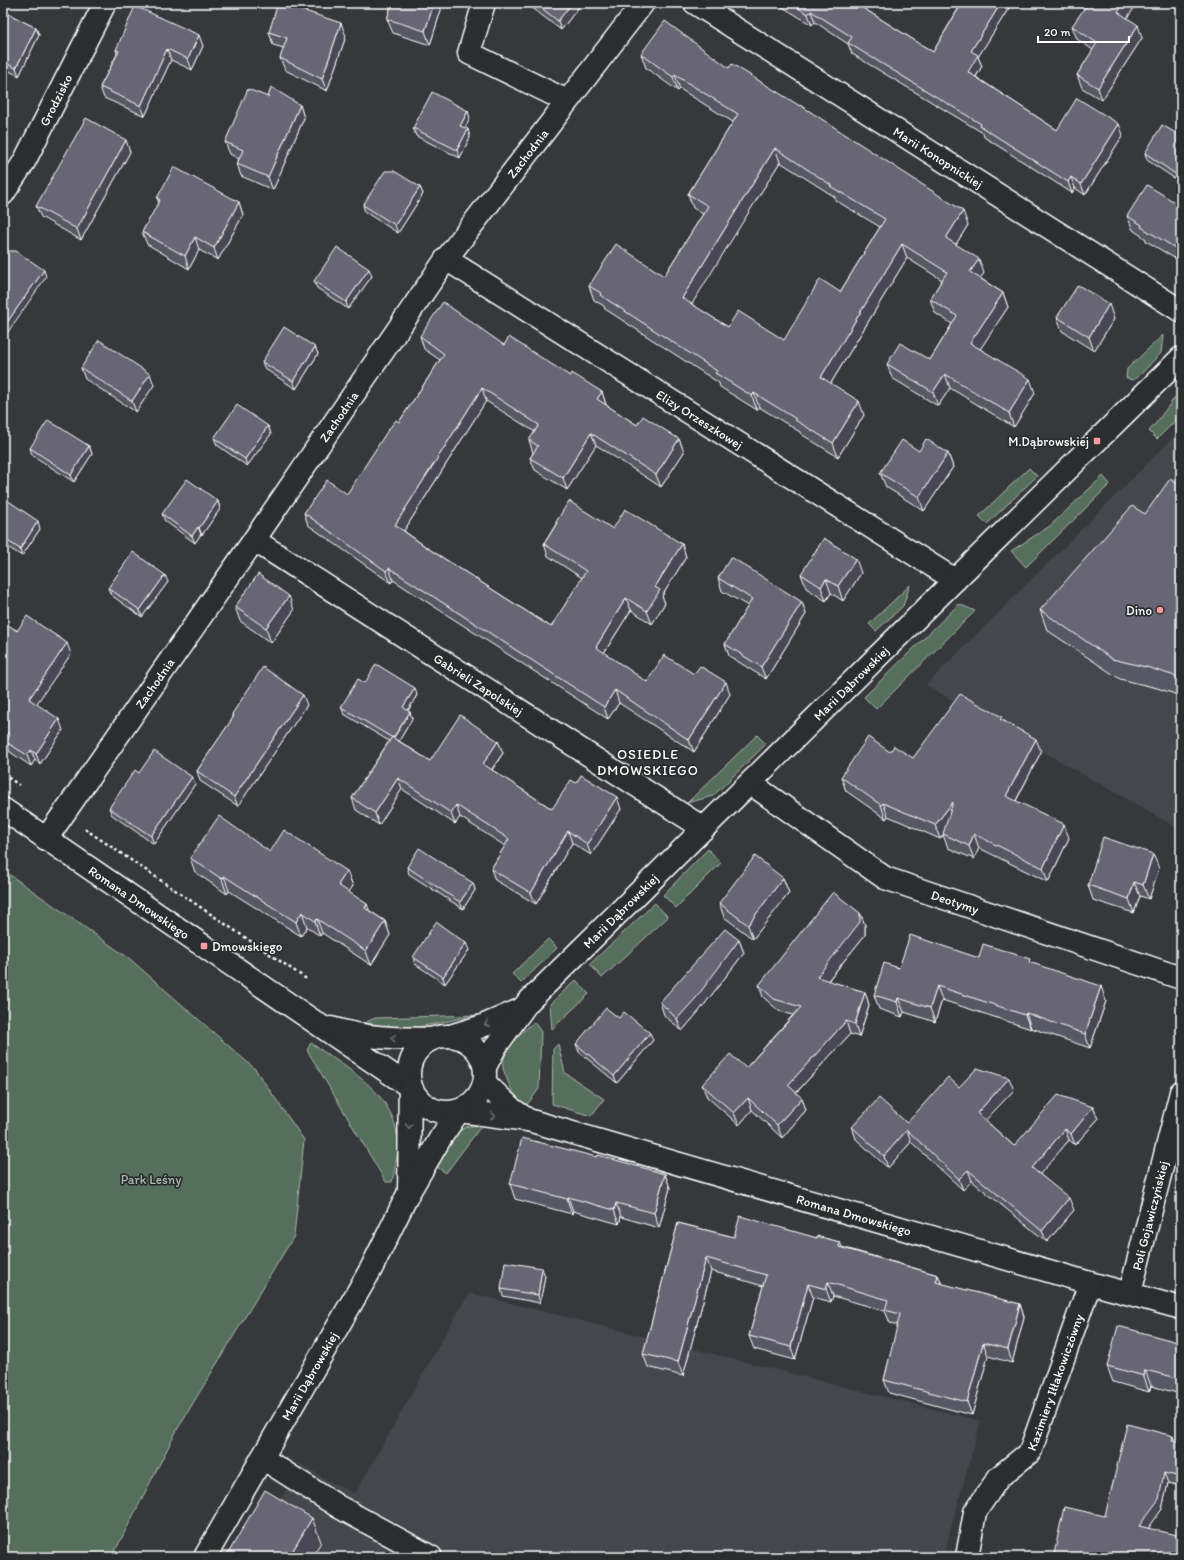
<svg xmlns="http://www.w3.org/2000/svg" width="1184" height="1560" font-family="Itim,sans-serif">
	<rect width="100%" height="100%" fill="#36383c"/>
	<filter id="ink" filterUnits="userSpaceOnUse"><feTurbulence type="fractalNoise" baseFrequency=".025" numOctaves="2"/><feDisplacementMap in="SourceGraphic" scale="8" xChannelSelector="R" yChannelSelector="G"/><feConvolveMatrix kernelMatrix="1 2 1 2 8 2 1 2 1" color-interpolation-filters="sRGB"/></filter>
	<g filter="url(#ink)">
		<path fill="#45464d" d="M1181,430v400l-255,-145z
			M470,1293l511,128 -38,136h-695l53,-93 28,17 26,13 105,-186z"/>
		<path fill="#566e5b" stroke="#aab6ad" d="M1163,335l-2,18 -24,25 -5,2 -6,-2 1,-9z
			M1181,389v26l-24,24 -8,-8 7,-8z
			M1029,468l8,8 -50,48 -8,-8z
			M1103,476l7,8 -84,83 -15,-16 39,-25z
			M910,585l-7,21 -27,25 -7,-7z
			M959,604l16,7 -99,98 -12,-12z
			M757,735l9,9 -53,52 -26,7z
			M708,849l13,14 -45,45 -13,-13z
			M3,870l127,89 125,110 49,71 -10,96 -116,192 -66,129h-109z
			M655,903l13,14 -66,61 -12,-14z
			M548,939l9,9 -36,35 -9,-9z
			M576,980l13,14 -37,35 -2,-25z
			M477,1015c-38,7 -79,21 -117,10l15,-7z
			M534,1022l7,10 -2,57 -13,17c-9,-8 -15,-15 -19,-27 -2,-5 -5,-11 -4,-15 2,-18 18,-31 31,-42z
			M311,1043c32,23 80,47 86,91 3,16 -2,33 -5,48h-6l-79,-132z
			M558,1044l7,29 39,26 -13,17 -39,-12 1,-55z
			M482,1125l-36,48 -9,-6c7,-15 13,-32 29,-40 4,-2 11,-1 16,-2z"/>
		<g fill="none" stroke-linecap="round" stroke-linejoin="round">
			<defs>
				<g id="minor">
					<path d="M484,3l-15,50 98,48"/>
					<path id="s1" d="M695,3l486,308"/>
					<path id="s2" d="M3,194l21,-32 81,-159"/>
					<path id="s3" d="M446,259l509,321"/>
					<path id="s4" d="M254,540l449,288"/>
					<path id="s5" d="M750,783l135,95 296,100"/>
					<path id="s6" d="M3,809l407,278"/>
					<path id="s7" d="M46,839l208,-299 192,-281 197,-256"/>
					<path d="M331,1028c33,10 66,11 101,11"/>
					<circle cx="447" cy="1074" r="38"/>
					<path d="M450,1036l30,-9 42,-18"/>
					<path id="s8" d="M485,1067l11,-21 31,-43 428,-423 226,-222"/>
					<path d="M485,1083l27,26 16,11"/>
					<path id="s9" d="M459,1111l69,9 562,163 91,25"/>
					<path d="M409,1190c1,-34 0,-68 1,-103"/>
					<path id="s10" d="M1130,1293l51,-201"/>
					<path d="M262,1458l77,49 92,50"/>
					<path id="s11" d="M205,1557l166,-288 38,-77 32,-55 18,-26"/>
					<path id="s12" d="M967,1557l8,-45 24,-35 31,-25 60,-169"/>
				</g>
			</defs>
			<use href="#minor" stroke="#fff" stroke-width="25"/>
			<path stroke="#fff" stroke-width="2.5" stroke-dasharray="3 3" stroke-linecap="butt" d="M3,774l16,11
				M85,829l223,151"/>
			<use href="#minor" stroke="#2a2d2e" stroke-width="22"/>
		</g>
		<path fill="#595865" stroke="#fff" fill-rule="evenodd" d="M392,3h47l2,7 -11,35 -37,-12 -6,-14z
			M526,3h56l-21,27z
			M776,3h79l78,49 28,-48 -2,-1h53l-34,54 4,9 -6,11 81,53 66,5 -38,60 -10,-7 -3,5 -88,-56 -1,-4 -131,-79 -4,-10 -33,-22 -3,3z
			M1137,4l-10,14 15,20 -40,62 -20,-12 -5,-13 16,-25 -16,-11 -5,-13z
			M3,11l33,17 3,7 -20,41 -16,-8z
			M269,32l77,4 -19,55 -42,-21 -5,-12 4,-10 -11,-3z
			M203,46l-11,24 -21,-10 -26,56 -41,-18 -4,-11 17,-33 -1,-4z
			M641,54l88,14 239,157 -12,19 28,29 -4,5 23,15 5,14 -28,42 55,44 -21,34 -64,-39 -12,18 -46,-28 -5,-14 43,-4 22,-36 -17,-11 -5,-14 12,-19 -35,-22 -76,125 33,32 -26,42 -37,-23 -1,-2 -41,-25 -2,3 -37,-23 -1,-4 -114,-74 -1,-3 -10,-6 -5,-14 75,-10 39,-62 -10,-6 -5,-14 45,-72 -53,-33 -2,2 -32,-23zM780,162l55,35v3l45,27 -40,65 -56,48 -56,-13 -37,-23z
			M268,97l32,8 4,13 -31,72 -32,-14 -4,-12 2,-5 -9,-5 -5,-12z
			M470,118l-5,10 5,9 -10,21 -44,-22 -3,-8z
			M1181,136v43l-1,3 -33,-22 -2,-7z
			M130,152l-49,88 -40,-23 -5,-11z
			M420,187l3,7 -25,39 -33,-21 -2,-7z
			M157,198l82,4 4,13 -25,45 -19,-10 -10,19 -42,-25 -5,-12 17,-29z
			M1181,206v56l-35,-21v-2l-13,-9 -6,-14z
			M372,276l-24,33 -31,-21 -3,-7z
			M1057,317l57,2 -20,32 -32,-20z
			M420,336l84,9 66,31 32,16 4,13 31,20 42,14 5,13 -23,35 -65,-42 -29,45 -32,-20 -5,-12 3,-5 -4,-13 6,-8 -49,-31 -82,130 25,18 122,78 31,-49 -34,-22 -4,-12 12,-20v-2l57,7 69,15 4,13 -24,39 3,7 -13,21 -21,-14 -27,43 43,29 47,-8 36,20 -36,58 -75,-49 -11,16 -215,-139 -2,3 -83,-58 -4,-12 43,-19 52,-72 41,-62 -16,-11z
			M315,347l3,7 -22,35 -31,-20 -3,-7z
			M81,368l73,17 -18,27 -51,-33z
			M268,426l3,8 -24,32 -30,-21 -3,-7z
			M89,446l3,8 -18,28 -42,-27 -2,-7z
			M919,451l29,2 5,14 -29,44 -38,-24 -6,-14z
			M1181,486v210l-24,-8 -37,-9 -73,-49 -7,-20 105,-96z
			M3,499l37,30 -18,27 -19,-12z
			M218,501l2,8 -18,26 -1,-1 -6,9 -30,-22 -3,-7z
			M861,573l-18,28 -12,-8 -5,8 -20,-13 -5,-14z
			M718,578l84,24 4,12 -40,65 -37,-23 -4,-12 23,-38 -26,-15z
			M168,582l-26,35 -31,-22 -3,-7z
			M235,607l59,3 -23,33 -31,-22z
			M3,624l68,30 -35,50 27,26 -23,34 -5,-4 -4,6 -21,-14 -4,-10 1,-2 -4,-2z
			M365,683l52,12 -9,16 2,1 2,7 -13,22 31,20 68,-20 5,12 -11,17 60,39h69l-30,46 -19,-12 -36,61 -41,-24 -4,-11 14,-23 -45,-29 -5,7 -53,-35 -23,36 -23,-15 -4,-12 37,-57 -45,-27 -3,-7z
			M307,705l-69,101 -38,-25 -3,-10 36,-53 -1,-4z
			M1003,720l38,32 -25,49 53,37 -21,44 -69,-34 -5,11 -26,-11 -5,-13 -3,4 -52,-23 -2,3 -40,-28 -5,-14 49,-25 23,6z
			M139,773l56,11 -41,60 -42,-29 -3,-7z
			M270,852l77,19 6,15 -5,6 22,19 15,10 5,14 -19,30 -49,-32 -2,3 -13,-9 -6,9 -72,-45 -2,3 -32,-22 -5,-14z
			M407,867l66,16 2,7 -12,19 -54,-35z
			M1159,868l-10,31 -9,-3 -6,17 -41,-13 -5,-15z
			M783,878l6,15 -36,46 -29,-22 -5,-14z
			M860,913l5,12v10l-37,46 37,11 4,13 -10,32 -9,-3 -54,59 10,17 -24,28 -30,-28 -13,15 -32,-28 -5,-12 44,-17 47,-53 -14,-4 -16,-14 -4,-12z
			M739,940l5,13 -44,57 -18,21 -18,-16 -4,-13z
			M469,950l-24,34 -30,-20 -2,-7z
			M979,958l52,5 75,38 -16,47 -59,-20v1l-89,-29 -7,22 -31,-10 -2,5 -23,-8 -5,-14 25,-27z
			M619,1018l34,22 -36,43 -38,-31 -3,-8z
			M959,1087l55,3 -29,30 29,26 79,-39 5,12 -23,26 -6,-5 -29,34 34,36 -27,32 -75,-61 -9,9 -52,-48 -23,26 -32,-29 -4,-12 55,-4z
			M597,1157l68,17 5,14 -11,40 -38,-11 -2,7 -46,-13 -1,3 -57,-15 -5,-15z
			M678,1223l56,14 83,1 23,4 2,5 96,28 4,9 78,20 4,13 -12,46 -24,-7 -16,59 -83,-22 -5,-13 14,-55 -8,-2 -5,-12 -52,-15 -2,6 -18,-5 -18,63 -41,-11 -5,-13 14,-50 -52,-15 -28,105 -35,-9 -5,-13z
			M545,1276l-5,27 -37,-7 -2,-7z
			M1181,1343v51l-30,-8 -2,6 -36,-10 -6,-16z
			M1173,1436l2,5 6,1v44l-13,-3 -6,26 -14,19 33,29h-126l-1,-3 51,-38z"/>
		<path fill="#484752" stroke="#fff" d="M434,3h5l2,7 -11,35 -5,-14z
			M572,3h10l-21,27 -3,-9z
			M1001,3h11l-34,54 4,9 -10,17 -4,-11 3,-21z
			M1124,3h12l1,1 -15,21 -4,-13z
			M811,11l4,11 -3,3 -4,-11z
			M341,23l5,13 -19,55 -5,-12z
			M1138,25l4,13 -40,62 -4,-12z
			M36,28l3,7 -20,41 -3,-8z
			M199,35l4,11 -11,24 -4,-11z
			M167,49l4,11 -26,56 -4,-10z
			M675,75l5,14 -2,2 -5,-14z
			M300,105l4,13 -31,72 -5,-13z
			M468,111l2,7 -7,15 -3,-7z
			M1119,124l4,11 -38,60 -4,-11z
			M468,129l2,8 -10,21 -3,-8z
			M126,140l4,12 -49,88 -4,-11z
			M775,148l5,14 -93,150 -5,-14z
			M1181,168v11l-1,3 -3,-7z
			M1071,177l4,11 -3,5 -4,-11z
			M420,187l3,7 -25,39 -3,-8z
			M239,202l4,13 -25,45 -4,-12z
			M963,211l5,14 -17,27 -5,-14z
			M195,237l4,13 -10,19 -4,-13z
			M1181,242v17l-4,-10z
			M902,244l5,14 -81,133 -5,-14z
			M979,259l5,14 -9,13 -5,-14z
			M369,269l3,7 -24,33 -2,-7z
			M44,270l2,7 -43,62v-11z
			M1003,293l5,14 -33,50 -5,-14z
			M1109,304l5,15 -20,32 -5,-14z
			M315,347l3,7 -22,35 -3,-8z
			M150,374l4,11 -18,27 -4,-11z
			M945,374l5,14 -12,18 -5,-14z
			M1030,379l5,14 -21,34 -5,-14z
			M482,388l4,13 -86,136 -5,-12z
			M602,392l4,13 -4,7 -5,-13z
			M754,393l5,14 -2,3 -5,-14z
			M859,401l5,14 -26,42 -5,-14z
			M268,426l3,8 -24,32 -2,-7z
			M591,433l5,12 -29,45 -4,-12z
			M679,439l5,13 -23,35 -5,-12z
			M89,446l3,8 -18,28 -3,-7z
			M948,453l5,14 -29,44 -5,-14z
			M218,501l2,8 -18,26 -3,-7z
			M38,521l2,8 -18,27 -2,-7z
			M198,527l3,7 -6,9 -3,-7z
			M682,544l4,13 -24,39 3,7 -13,21 -5,-13 8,-24z
			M856,559l5,14 -18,28 -5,-15z
			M389,568l4,12 -2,3 -5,-12z
			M165,575l3,7 -26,35 -2,-7z
			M826,579l5,14 -5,8 -5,-14z
			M289,596l5,14 -23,33 -5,-15z
			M626,598l5,12 -31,49 -4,-12z
			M802,602l4,12 -40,65 -5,-12z
			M67,643l4,11 -38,55 -4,-10z
			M726,682l4,12 -36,58 -5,-12z
			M415,688l2,7 -12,20 -2,-8z
			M615,690l4,13 -11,16 -4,-12z
			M303,695l4,10 -69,101 -4,-9z
			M410,712l2,7 -16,27 -3,-7z
			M59,719l4,11 -23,34 -4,-10z
			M1036,739l5,13 -30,58 -5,-14z
			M498,741l5,12 -16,23 -4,-12z
			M31,750l4,10 -4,6 -4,-11z
			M192,777l3,7 -41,60 -3,-8z
			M398,778l4,11 -23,36 -4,-12z
			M617,797l4,12 -30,46 -4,-11z
			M953,802l5,14 -18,23 -5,-14z
			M883,803l5,13 -2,3 -5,-14z
			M456,805l4,12 -5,7 -4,-11z
			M1064,824l5,14 -21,44 -5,-14z
			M568,831l4,12 -36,61 -5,-11z
			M974,834l5,14 -5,11 -5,-13z
			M1153,854l6,14 -10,31 -6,-14z
			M347,871l6,15 -9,14 -6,-15z
			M224,876l5,15 -2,3 -5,-15z
			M783,878l6,15 -36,46 -5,-14z
			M1134,882l6,14 -6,17 -5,-14z
			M473,883l2,7 -12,19 -3,-7z
			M367,904l5,14 -7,-10z
			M302,912l5,15 -6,9 -5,-14z
			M860,913l5,12v10l-44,54 -4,-12z
			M317,919l5,14 -2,3 -5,-15z
			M385,921l5,14 -19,30 -5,-14z
			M739,940l5,13 -44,57 -18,21 -5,-12z
			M466,943l3,7 -24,34 -2,-7z
			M937,986l5,14 -7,22 -5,-14z
			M1101,986l5,15 -16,47 -5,-14z
			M865,992l4,13 -10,32 -4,-13z
			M898,998l6,14 -2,5 -5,-15z
			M1026,1013l5,15v1l-6,-14z
			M846,1021l4,13 -58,63 -4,-12z
			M650,1033l3,7 -36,43 -3,-7z
			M1009,1078l5,12 -32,34 -5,-11z
			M748,1098l4,12 -13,15 -5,-12z
			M802,1098l4,12 -24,28 -5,-13z
			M1093,1107l5,12 -23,26 -4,-11z
			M1065,1129l4,11 -33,39 -4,-11z
			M907,1130l4,12 -23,26 -4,-12z
			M968,1170l4,11 -9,9 -4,-11z
			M665,1174l5,14 -11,40 -5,-15z
			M568,1197l5,14 -1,3 -5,-15z
			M1069,1198l5,12 -27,32 -5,-11z
			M616,1203l5,14 -2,7 -5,-14z
			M706,1258l5,13 -28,105 -5,-14z
			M542,1268l3,8 -5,27 -2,-8z
			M938,1275l5,13 -7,-6z
			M828,1282l5,14 -2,6 -5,-13z
			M808,1284l5,13 -18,63 -4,-13z
			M1020,1304l4,13 -12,46 -4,-14z
			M983,1343l5,13 -16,59 -5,-13z
			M1145,1370l6,16 -2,6 -5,-16z
			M1164,1473l4,10 -6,26 -19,27 -4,-10z
			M312,1518l9,24 -9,15h-23z"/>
		<path fill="#676675" stroke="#fff" fill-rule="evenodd" d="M278,3h3l60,20 -19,56 -42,-21 7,-20 -18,-6z
			M392,3h42l-9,28 -38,-12z
			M535,3h37l-14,18z
			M790,3h65l78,49 29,-49h39l-30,48 7,4 -10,17 89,58 20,-32 42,26 -38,60 -10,-7 -3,5 -88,-56 1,-2 -133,-81 4,-6 -41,-26 -3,3z
			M1088,3h36l-6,9 20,13 -40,63 -21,-13 20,-32 -25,-17z
			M135,6l64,29 -11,24 -21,-10 -26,57 -41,-19 19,-36 -3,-1z
			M3,11l33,17 -20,40 -13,-6z
			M665,21l64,47 3,-4 68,42v-1l163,106 -17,27 33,21 -9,13 33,21 -33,50 60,36 -21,34 -64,-39 -12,18 -46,-28 13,-21 30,17 27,-44 -27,-17 17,-27 -45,-28 -81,133 38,24 -26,42 -38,-23 1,-1 -42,-26 -2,3 -37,-23 2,-2 -117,-76 1,-2 -12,-7 27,-42 48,32 44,-70 -20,-12 50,-80 -63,-39 -2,2 -32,-23zM775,148l56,37 -1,1 55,33 -45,73 -20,-13 -36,61 -46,-29 -10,16 -46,-29z
			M271,87l29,18 -32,72 -31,-13 6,-14 -18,-8 23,-53 20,8z
			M432,92l36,19 -8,15 8,3 -11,21 -44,-22z
			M86,118l40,22 -49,89 -41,-23z
			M1162,125l19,11v32l-4,7 -32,-22z
			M174,167l65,35 -25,46 -19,-11 -10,19 -43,-24 18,-32 -3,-2z
			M385,171h9l26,16 -25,38 -32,-20z
			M1147,185l34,21v36l-4,7 -36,-22 1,-2 -15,-9z
			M337,247l32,22 -23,33 -32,-21z
			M6,251h10l28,19 -41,58v-73z
			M1078,285l31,19 -20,33 -32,-20z
			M443,302l61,43 5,-8 61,39 2,-3 30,19 -5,7 40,26 6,-9 36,23 -23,36 -65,-42 -28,45 -33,-20 8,-12 -9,-6 10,-15 -57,-37 -87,137 34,24 122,78 35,-56 -42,-27 13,-21 -1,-1 13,-21 44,28 12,-20 57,35 -27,43 5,3 -13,21 -21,-13 -30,49 51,35 17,-27 30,19 6,-8 26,16 -37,58 -74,-50 -11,17 -215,-139 -3,3 -82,-58 23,-33 20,14 41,-64 8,-10 3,2 45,-68 -24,-18z
			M284,327l31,20 -22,34 -31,-19z
			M99,340l51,34 -18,27 -51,-33z
			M237,405l31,21 -23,33 -31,-21z
			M48,420l41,26 -18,29 -41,-27z
			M926,439l22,14 -29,44 -39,-24 22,-33 17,11z
			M187,479l31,22 -19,27 -1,-1 -6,9 -30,-22z
			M1170,479l11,7v192l-31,-10 -38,-9 -72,-49 92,-104 13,8z
			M4,498l34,23 -18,28 -17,-11v-39z
			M824,538l32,21 -18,27 -12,-7 -5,8 -20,-13z
			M133,552l32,23 -25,35 -32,-22z
			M731,557l71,45 -41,65 -36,-23 27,-45 -34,-21z
			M258,574l31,22 -23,32 -31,-21z
			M27,616l40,27 -38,56 30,20 -23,35 -5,-4 -4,5 -21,-13 4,-7 -7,-5v-106l1,-2 13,9z
			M376,664l39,24 -12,19 7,5 -17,26 -1,-1h-1l-50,-30 17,-28 7,4z
			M263,667l40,28 -69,102 -37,-26 37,-55 -2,-2z
			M960,694l42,23 -2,2 36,20 -30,57 58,28 -21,44 -69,-34 -5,12 -26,-12 10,-32 -18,23 -52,-22 -2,2 -40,-28 27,-40 22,15 4,-6 19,12z
			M460,715l38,26 -15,23 69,45 19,-29 5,3 5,-8 36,22 -30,47 -19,-13 -37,62 -40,-24 18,-30 -53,-34 -5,8 -53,-35 -23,35 -23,-15 40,-61 38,24z
			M154,751l38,26 -41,59 -42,-28 26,-38 4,3z
			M219,816l51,36 14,-22 63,41 -9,14 29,19 -2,4 20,13 -19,30 -49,-32 -2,2 -13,-9 -6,10 -72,-46 -2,3 -32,-21z
			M1103,837l50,17 -10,31 -9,-3 -5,17 -41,-14z
			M419,848l54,35 -13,19 -53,-35z
			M755,856l28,22 -35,47 -29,-22z
			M833,892l27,21v9l-43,55 48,15 -10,32 -9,-3 -58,64 14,13 -25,27 -29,-27 -14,15 -32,-28 28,-31 16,14 55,-61 -27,-8 -15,-14z
			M436,922l30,21 -23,34 -30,-20z
			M725,929l14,11 -43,58 -19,21 -17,-17z
			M910,935l69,23 4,-14 47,15 -1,3 72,24 -16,48 -59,-21 -1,2 -88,-29 -7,22 -32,-10 -1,4 -23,-7 10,-32 15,5z
			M606,1008l13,10 5,-6 26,21 -36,43 -38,-32z
			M977,1068l32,10 -32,35 37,33 44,-51 35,12 -22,27 -6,-5 -33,39 37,30 -27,33 -74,-61 -9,9 -52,-49 -23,26 -32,-29 27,-29 28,25 41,-46 11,10z
			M522,1138l75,19 1,-2 67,19 -11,39 -38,-10 -2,7 -46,-13 -1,2 -57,-15z
			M740,1216l77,22v-2l23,6 -1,5 99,28 -2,7 84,22 -12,45 -25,-6 -16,59 -83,-22 16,-66 -15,-4 3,-10 -60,-18 -2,7 -18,-5 -17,63 -42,-11 17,-61 -60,-17 -28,104 -35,-8 35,-131 56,14z
			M505,1262l37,6 -4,27 -37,-6z
			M1118,1326l63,17v36l-36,-9 -1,6 -37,-10z
			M1127,1424l46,12 -1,4 9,2v35l-17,-4 -5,26 -20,27 42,10v21h-119v-1l-8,-2 10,-47 41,9z
			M265,1490l47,28 -23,39h-63z"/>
		<defs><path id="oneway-chevron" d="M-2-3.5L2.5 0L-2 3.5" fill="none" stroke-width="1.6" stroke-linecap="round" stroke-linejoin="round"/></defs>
		<g stroke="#6a6c6d">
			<use href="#oneway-chevron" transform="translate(487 1024) rotate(157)"/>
			<use href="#oneway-chevron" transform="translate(393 1038) rotate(-177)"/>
			<use href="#oneway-chevron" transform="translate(493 1116) rotate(8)"/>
			<use href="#oneway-chevron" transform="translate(409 1126) rotate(91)"/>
		</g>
	</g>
	<g fill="#ff9aa2" stroke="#2a2d2e" stroke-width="1.5">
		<rect x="1093" y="437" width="8" height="8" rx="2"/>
		<circle cx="1160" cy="610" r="4"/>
		<rect x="200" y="942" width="8" height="8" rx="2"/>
	</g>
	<g text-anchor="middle" stroke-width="3.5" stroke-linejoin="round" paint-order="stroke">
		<g font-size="13" fill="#fff" stroke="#2a2d2e">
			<text dy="5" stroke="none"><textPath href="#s2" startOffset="108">Grodzisko</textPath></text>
			<text dy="5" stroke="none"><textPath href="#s7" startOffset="838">Zachodnia</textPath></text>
			<text dy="5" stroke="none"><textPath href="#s1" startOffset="288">Marii Konopnickiej</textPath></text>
			<text dy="5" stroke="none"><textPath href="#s7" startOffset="514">Zachodnia</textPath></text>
			<text dy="5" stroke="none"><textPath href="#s3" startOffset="300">Elizy Orzeszkowej</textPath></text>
			<text dy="5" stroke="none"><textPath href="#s7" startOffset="190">Zachodnia</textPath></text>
			<text dy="5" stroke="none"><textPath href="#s8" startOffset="532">Marii Dąbrowskiej</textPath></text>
			<text dy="5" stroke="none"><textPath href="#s4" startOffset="267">Gabrieli Zapolskiej</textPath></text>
			<text dy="5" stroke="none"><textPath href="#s6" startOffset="165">Romana Dmowskiego</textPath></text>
			<text dy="5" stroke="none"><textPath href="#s5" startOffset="239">Deotymy</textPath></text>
			<text dy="5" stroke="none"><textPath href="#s8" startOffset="208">Marii Dąbrowskiej</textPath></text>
			<text dy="5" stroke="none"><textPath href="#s9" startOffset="409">Romana Dmowskiego</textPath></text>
			<text dy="5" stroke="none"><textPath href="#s10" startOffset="80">Poli Gojawiczyńskiej</textPath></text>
			<text dy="5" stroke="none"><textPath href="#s11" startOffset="209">Marii Dąbrowskiej</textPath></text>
			<text dy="5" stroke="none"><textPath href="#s12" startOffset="202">Kazimiery Iłłakowiczówny</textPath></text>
		</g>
		<g font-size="13" fill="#fff" stroke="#2a2d2e" text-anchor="end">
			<text x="1089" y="446">M.Dąbrowskiej</text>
			<text x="1152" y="615">Dino</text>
			<text x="212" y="951" text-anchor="start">Dmowskiego</text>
		</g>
		<g font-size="13" fill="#aab6ad" stroke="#2a2d2e">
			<text x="151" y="1184">Park Leśny</text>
		</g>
		<g font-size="14" letter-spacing="1" fill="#fff" stroke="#2a2d2e">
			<text x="648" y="759">OSIEDLE<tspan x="648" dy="16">DMOWSKIEGO</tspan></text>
		</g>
	</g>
	<rect width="1184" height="1560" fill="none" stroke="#2a2d2e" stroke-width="16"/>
	<rect x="8" y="8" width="1168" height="1544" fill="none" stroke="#fff" stroke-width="1.5" filter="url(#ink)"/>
	<path d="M1038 36v6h91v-6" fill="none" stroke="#ffffff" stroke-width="2"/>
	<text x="1044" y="36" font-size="12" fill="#ffffff" stroke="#2a2d2e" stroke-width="3" paint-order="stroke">20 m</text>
</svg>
